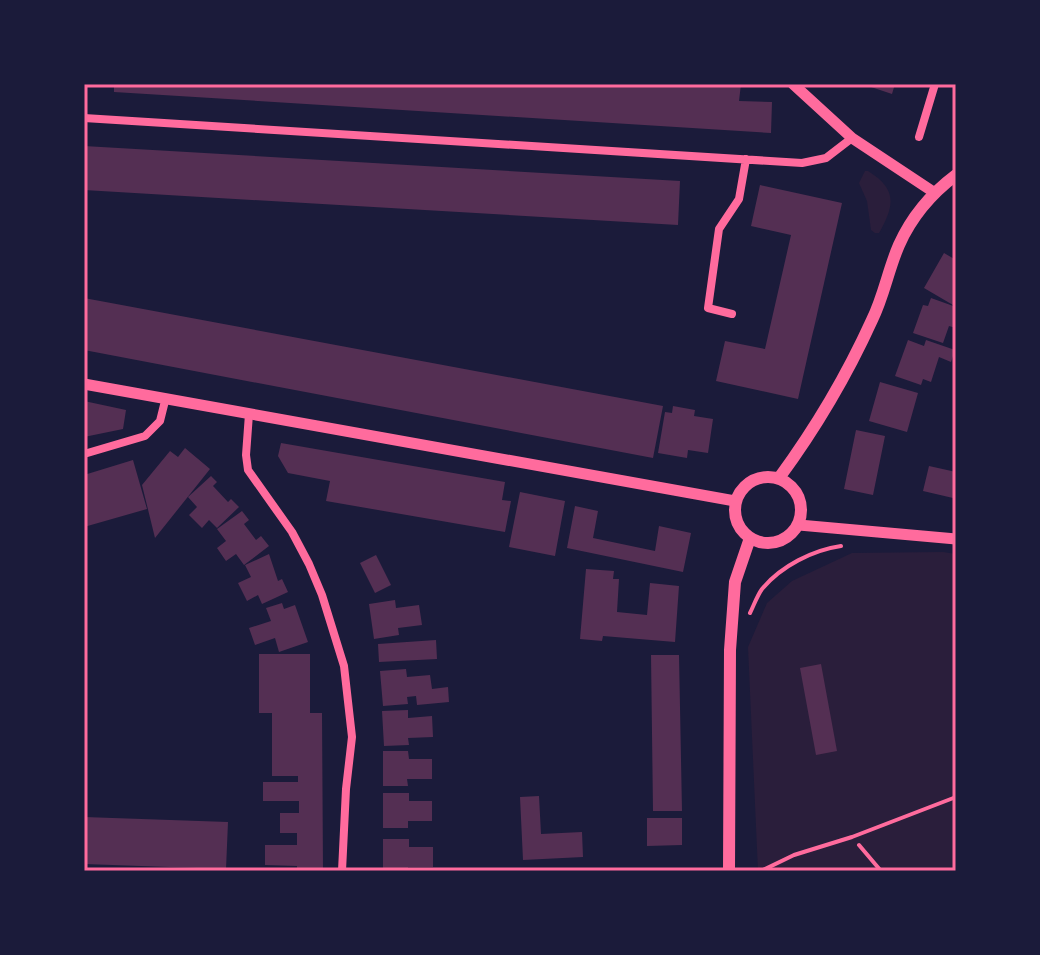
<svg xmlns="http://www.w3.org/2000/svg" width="1040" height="955" font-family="Rubik,sans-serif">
	<rect width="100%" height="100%" fill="#1b1b3a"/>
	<path fill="#2a1e3b" d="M865,171h3c29,18 27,34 11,62h-4l-4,-3 -4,-29 -8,-18z
		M943,552l13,2v317h-198l-10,-224 19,-44 25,-22 60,-28z"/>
	<path fill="#542f53" d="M114,84h627l-2,17 33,1 -1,31 -657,-41z
		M862,84h33l-3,10z
		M84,146l596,35 -2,44 -594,-35z
		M760,185l82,18 -44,196 -82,-18 9,-40 40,8 26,-114 -40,-9z
		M944,253l12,7v39l-3,6 -29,-17z
		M84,298l579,108 -10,52 -569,-108z
		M931,298l25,9 -2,8 2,13 -7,-2 -6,17 -30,-10 10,-28 5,1z
		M908,340l16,6 2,-6 29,10 -4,12 -12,-5 -8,25 -8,-3 -2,6 -26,-9z
		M880,382l38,11 -11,39 -38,-11z
		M84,401l42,9 -3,19 -39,8z
		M673,406l22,4 -1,6 19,3 -5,34 -20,-3 -1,8 -29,-5 7,-41 7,1z
		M856,430l29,6 -12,59 -29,-6z
		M281,443l224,39 -3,18 9,1 -6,31 -179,-31 4,-20 -42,-8 -10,-17z
		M185,448l25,21 -55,69 -13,-53 28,-34 8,6z
		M133,460l14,49 -63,18v-52z
		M929,466l27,6 -3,26 -30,-7z
		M211,476l6,6 -4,4 15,16 3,-3 8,8 -22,21 -8,-8 -7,8 -13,-13 8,-8 -9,-10z
		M520,492l45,9 -10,55 -46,-9z
		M575,506l23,5 -5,27 62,13 4,-25 32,7 -8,39 -116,-24z
		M242,511l7,9 -5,4 12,16 5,-4 8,10 -25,19 -8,-11 -10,7 -9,-13 9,-7 -9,-12z
		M269,554l9,27 4,-2 6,13 -26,12 -4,-9 -11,6 -9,-18 13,-6 -6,-12z
		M376,555l15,30 -16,8 -15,-30z
		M586,569l28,2 -1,8h6l-2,33 30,3 3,-32 29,3 -4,56 -72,-6 -1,5 -22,-2z
		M395,600l1,8 23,-3 3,20 -24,3 1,7 -25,4 -5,-35z
		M282,603l2,6 11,-4 13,37 -29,10 -4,-14 -20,7 -6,-17 22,-7 -5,-13z
		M436,640l1,19 -58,3 -1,-18z
		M259,654h51v59h12l1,158h-26v-5l-32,-1v-20h32v-12h-17v-20h19v-12h-36v-19h35v-6h-26v-63h-13z
		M651,655h28l3,156h-29z
		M821,664l16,87 -21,4 -16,-87z
		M406,669l1,8 23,-2 2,14 16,-2 1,15 -32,3 -1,-9 -9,1 1,7 -25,2 -3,-35z
		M408,710v8l24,-2 1,21 -25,1 1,7 -25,1 -2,-35z
		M383,751h25l1,8h23v20h-25l1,7h-25z
		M383,793h26v8h23v20h-24v7h-25z
		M539,796l2,38 41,-2 1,25 -60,3 -3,-63z
		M84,817l144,5 -2,47 -142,-5z
		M647,818h35v27l-35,1z
		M383,839h26v8h24v20h-25v4h-25z"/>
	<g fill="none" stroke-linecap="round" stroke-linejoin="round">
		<path stroke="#ff6b9d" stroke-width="4" d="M750,613c4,-8 7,-17 12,-24 19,-23 51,-39 79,-43
			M859,845l22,26"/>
		<path stroke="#ff6b9d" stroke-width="4" d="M761,871l33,-16 58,-18 104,-40"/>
		<path stroke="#ff6b9d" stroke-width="8" d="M84,118l718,45 24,-5 26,-20
			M919,137l16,-53
			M732,314l-24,-6 11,-79 20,-30 7,-40
			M249,414l-3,41 2,15 44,62 17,32 13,31 22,71 8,71 -6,52 -4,82
			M84,454l61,-18 15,-15 5,-20"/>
		<path stroke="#ff6b9d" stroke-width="11" d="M793,84l59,54 83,55
			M84,384l651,117
			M799,525l157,14"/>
		<path stroke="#ff6b9d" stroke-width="12" d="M735 510a33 33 0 1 1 66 0a33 33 0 1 1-66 0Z
			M779,478c36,-49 68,-103 93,-158 12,-24 16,-50 27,-75 12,-27 33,-52 57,-70
			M729,871l1,-221 5,-68 15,-44"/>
	</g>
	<rect width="1040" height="955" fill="none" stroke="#1b1b3a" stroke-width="172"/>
	<rect x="86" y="86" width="868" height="783" fill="none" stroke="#ff6b9d" stroke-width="3"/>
</svg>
